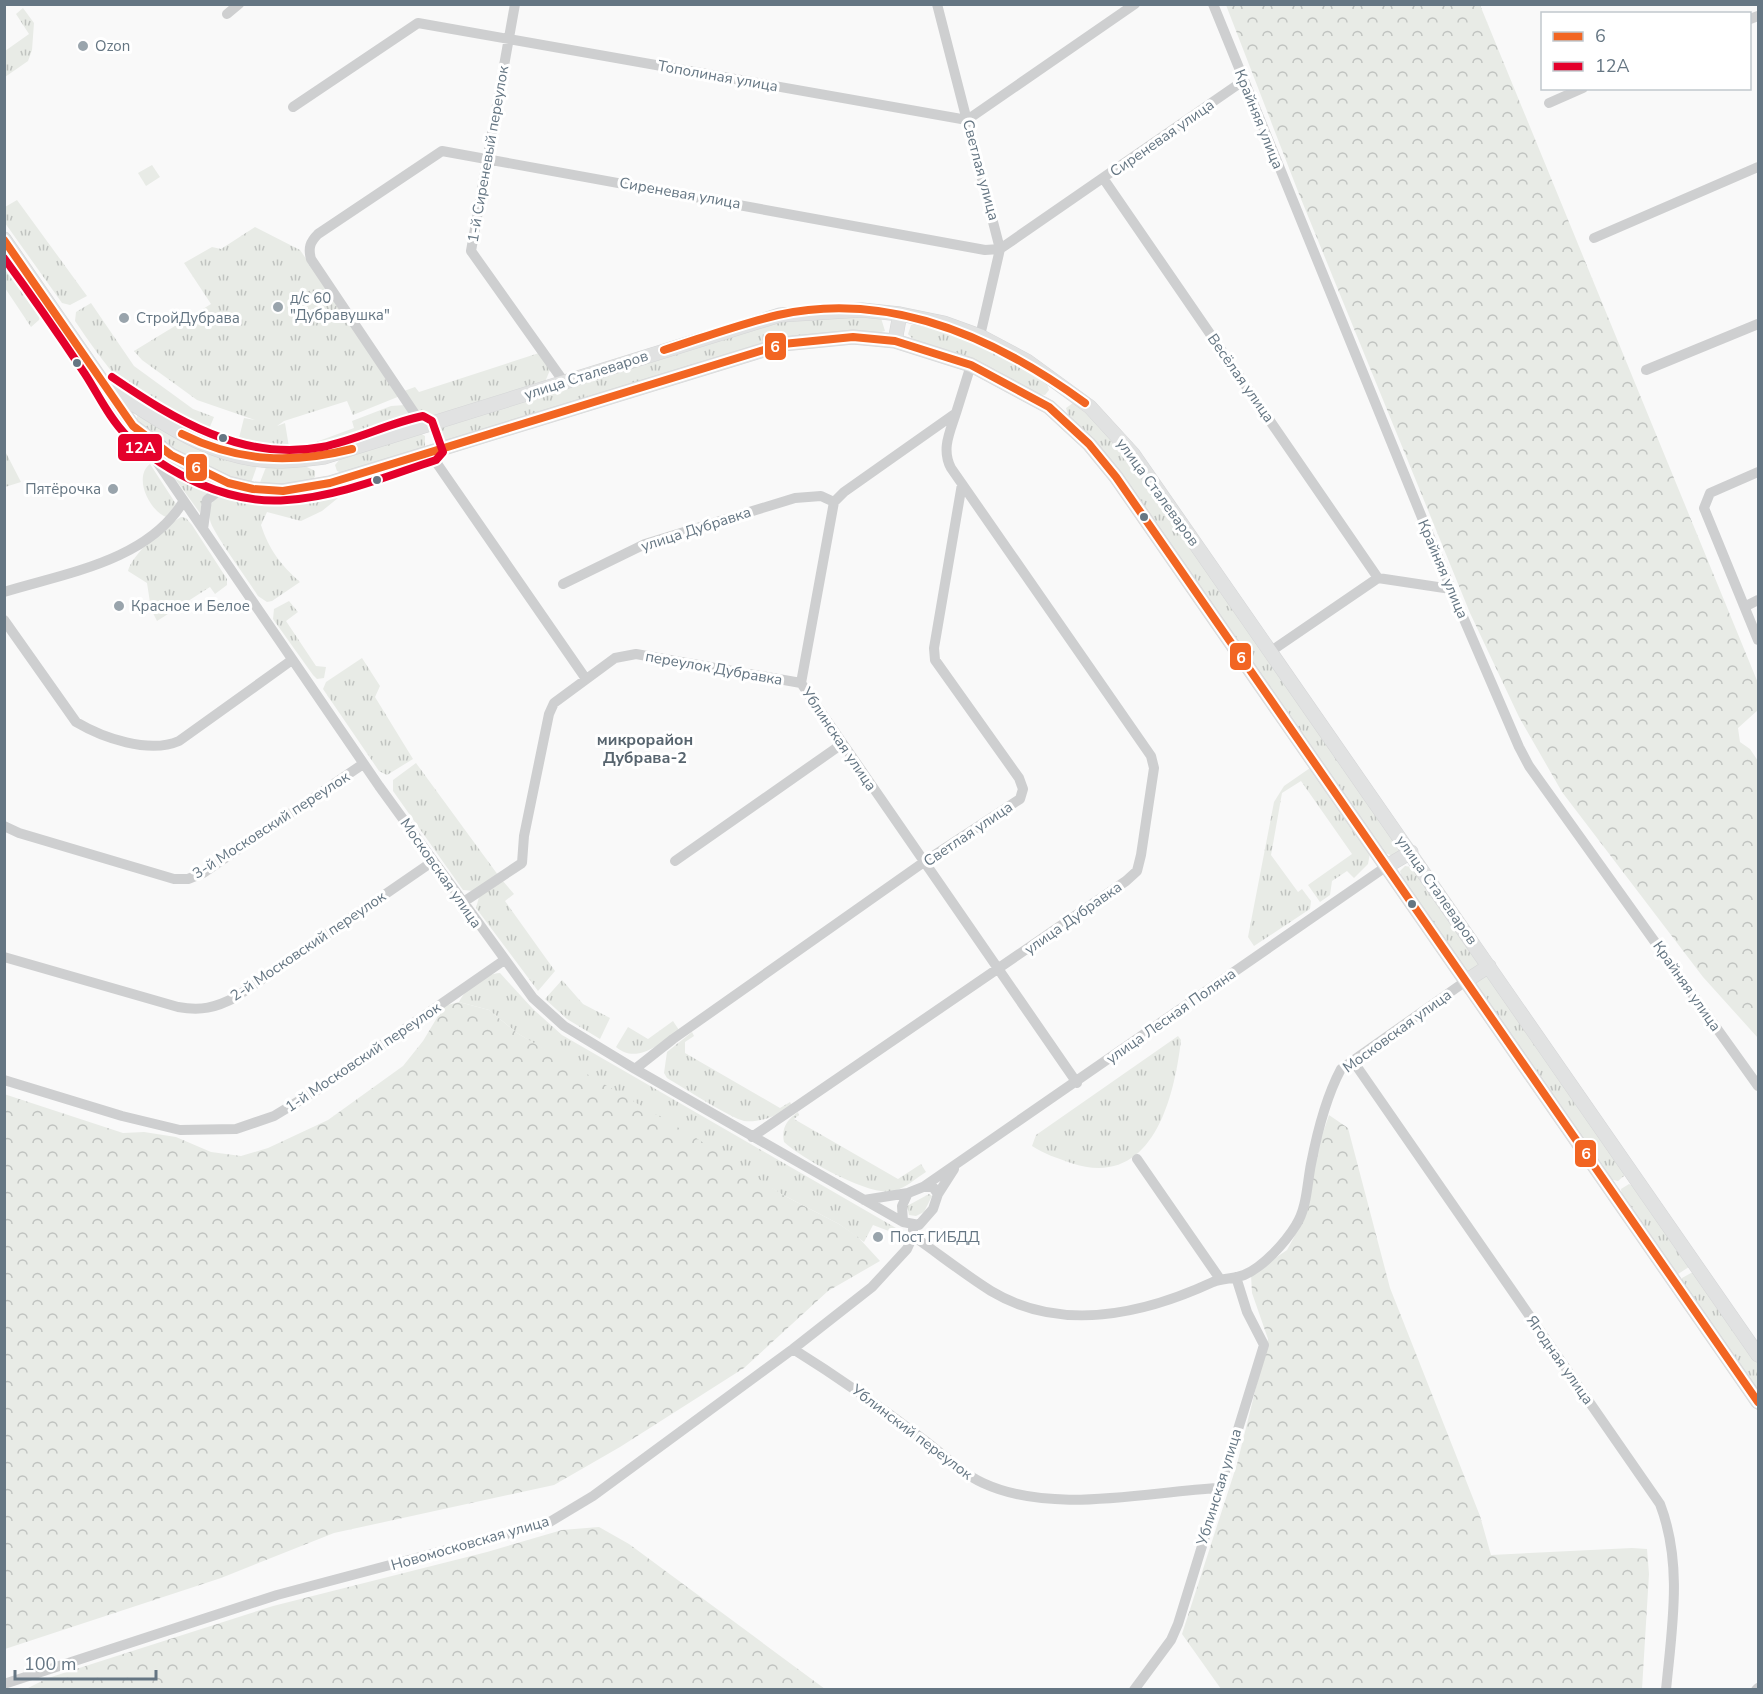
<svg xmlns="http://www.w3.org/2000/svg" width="1763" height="1694" font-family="'Nunito Sans',sans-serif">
	<defs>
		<pattern id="grass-tufts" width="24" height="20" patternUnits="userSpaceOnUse" patternTransform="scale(1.5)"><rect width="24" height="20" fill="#e8ebe6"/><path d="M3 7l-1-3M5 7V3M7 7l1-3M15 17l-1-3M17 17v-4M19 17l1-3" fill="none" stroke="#c0c3c0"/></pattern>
		<pattern id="forest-crowns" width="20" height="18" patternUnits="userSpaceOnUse" patternTransform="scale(1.5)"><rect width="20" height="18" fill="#e8ebe6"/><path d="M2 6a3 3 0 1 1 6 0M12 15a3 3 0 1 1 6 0" fill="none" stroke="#c0c3c0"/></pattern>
	</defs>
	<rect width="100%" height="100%" fill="#f9f9f9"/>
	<path fill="url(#grass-tufts)" d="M23,8l11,15 -2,27 -4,11 -23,16v-26l24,-17 -13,-20z
		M17,200l70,96 -17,9 -8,-2 -57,-80v-16z
		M255,227l45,23 100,146 -47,19 -6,-14 -63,20 -7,5 8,-3 5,30 -5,4 -28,-3 -20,-8 7,-28 11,2 -58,-20 -55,-40 -8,-9 77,-47 -27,-41 28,-16 9,2z
		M5,259l36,50 -2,11 -8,7 -26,-39z
		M91,303l43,63 59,43 21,8 -7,17c-8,-1 -17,-2 -24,-4 -45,-17 -82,-71 -108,-109l1,-9z
		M851,315l30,3 4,13 -10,3 -88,3 -22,5 -323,101 -7,-2 -3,-7 4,-6 343,-107z
		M918,323c47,10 87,34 128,57l3,10 -4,5 -9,-1 -40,-24 -41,-18 -41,-12 -6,-6 3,-9z
		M539,353l11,17 -5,12 -121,37 -20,-28 11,-4 4,5z
		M1073,403l8,3 43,47 274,391 2,9 -7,3 -8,-3 -268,-383 -49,-55 -2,-7z
		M405,405l8,13 -5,6 -92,30 -19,-1v-4l57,-21 -2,-7 39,-15z
		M138,415l119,51 -6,17c-33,-9 -97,-35 -115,-64z
		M420,433l5,3v11l-81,27 -7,-3 -2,-6 5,-6z
		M5,437v14l16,31 -16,5z
		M166,460l47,24 -11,17 -2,12 -32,-44z
		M150,464l26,40 -10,13c-17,-7 -33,-40 -16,-53z
		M266,467h41l8,4v6l-7,6 -49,2z
		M228,491c34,7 65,7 99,0l11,7 -16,13 -21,10 -34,-9 -6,13c8,25 20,40 39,57l-28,19 -5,1 -9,-6c-9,-15 -46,-64 -48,-76 -3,-14 5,-26 18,-29z
		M181,517l5,1 6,7 35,54v6l-12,9 -5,-7 -53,34 -6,-12 -4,-26 -19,-12c4,-17 37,-45 53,-54z
		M289,601l9,11 -12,9 30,45 10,1 -2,11 -7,1 -4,-4 -40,-56 1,-10z
		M362,658l18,28 -5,11 38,62 -26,16 -8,-4 -56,-82 3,-7z
		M416,763l82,112 -24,16 -11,-1 -70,-99v-11z
		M1310,768l60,85 -2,11 -14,14 -7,-7 -15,10 -2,14 -10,7 -12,-17 44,-31 -51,-73 -19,12 -11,62 27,37 4,-3 9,12 -1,8 -56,37 -6,-9 26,-135 10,-16z
		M1405,866l7,1 67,93v7l-7,5 -9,-2 -61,-92 -2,-7z
		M502,880l12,14 -9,7 50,70 -17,20 -62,-83 3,-11z
		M500,973l33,36 29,26 334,193 3,7 -26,-10 -9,17 -25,-18 -56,-29 -266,-162 -28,-23 -30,-8c7,-14 25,-28 41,-29z
		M1486,974l138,195v7l-6,5 -9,-2 -133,-190 -1,-9z
		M562,980l21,24 27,14 -10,21 -33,-20 -22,-20z
		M673,1021l6,9c-18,13 -42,35 -63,17l12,-20 20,12z
		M692,1032l2,4 -9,6v11l95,55 10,-6 2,4c-12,9 -32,17 -48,15 -13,-3 -62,-34 -77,-43l-3,-5 3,-21z
		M1178,1036l3,4c-7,61 -30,150 -110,123 -14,-5 -27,-9 -39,-17l4,-11z
		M798,1112l1,3 -5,4 104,60 23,-15 5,8c-10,6 -20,16 -32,19 -25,6 -91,-32 -110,-49 -3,-14 3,-22 14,-30z
		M1629,1184l8,4 52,79 -11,7 -4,-1 -52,-75 -1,-9z
		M929,1194l3,2 -8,16 -8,4 -7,-1 -2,-9z
		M1691,1273h5l62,90v31l-77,-110 1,-6z"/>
	<path fill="url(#forest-crowns)" d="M1226,5h254l278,678v27l-20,18 2,14 10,7 8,12v277l-55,-61 -141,-185 -43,-75 -49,-104 -171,-419z
		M459,1002l30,8 28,23 179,105 87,57 56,29 19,13 22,24 -52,30 -84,77 -124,79 -66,38 -220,48 -113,45 -216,71 -1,-555 119,39 21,-1 32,5 35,15 30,4 27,-8 60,-28 75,-54 20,-25 21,-35z
		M1329,1115l19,13 42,160 90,228 11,39 141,-7 15,1 2,25 -7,115h-421l-39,-55 55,-170 31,-125 -16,-46 -1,-18 36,-25 18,-33 10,-61z
		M599,1527l30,17 196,145h-799l22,-11 225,-72 214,-54 75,-22z"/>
	<path fill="#e8ebe6" d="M152,165l8,12 -14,9 -8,-13z"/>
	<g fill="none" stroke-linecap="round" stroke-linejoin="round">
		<defs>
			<path id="major" d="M4,239l129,187 38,29 57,28 25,6 30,2 47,-8 453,-139 70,-7 42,4 76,24 78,42 40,37 27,33 642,925
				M895,341l5,-27
				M112,390c50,33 104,72 167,71 15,0 30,-2 45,-4l456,-142 82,-5 38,4 44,9 36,13 47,25 63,46 43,47 625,901
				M1387,866l24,-14
				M1466,981l23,-15"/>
		</defs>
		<use href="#major" stroke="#d5d6d7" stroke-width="15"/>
		<path stroke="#cecfd0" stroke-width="10" d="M515,4l-44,247 93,131
			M937,4l63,245 -20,87
			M1213,4l238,585 68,158 10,19 229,320
			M227,14l12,-10
			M1750,19l8,-3
			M1549,103l34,-15
			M293,107l125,-84 549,97 168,-116
			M1103,178l275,400
			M1594,238l164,-71
			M971,365l-15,48 -112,79 -10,10 -33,181 276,400
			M1646,370l112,-46
			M423,426l-112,-167c-3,-11 -1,-17 7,-25l124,-83 543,99 15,-1 243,-168
			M136,431l243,355 154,212 31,28 71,43 268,153
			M433,450l5,15 148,214
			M1758,472l-48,21 -6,15 54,132
			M203,529l4,-29 21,-17
			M563,584l82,-40 150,-46 26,-2 13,6
			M4,592c62,-19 143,-31 179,-90
			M1746,606l12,-6
			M4,620l72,102c27,16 73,32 103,19l113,-81
			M1271,651l107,-73 73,11
			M4,826l15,7 155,46h14l15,-6 160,-109
			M675,861l167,-117
			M462,903l60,-40 2,-27 25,-122 5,-11 61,-45 21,-4 165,29
			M4,957l174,50c23,4 37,1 58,-10l196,-135
			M1353,1061l307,443c23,60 12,123 6,186
			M635,1069l38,-30 251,-177 96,-63 3,-10 -4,-11 -84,-118 -1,-12 28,-164
			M4,1080l118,36 58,14 56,-1 38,-13 43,-26 186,-129
			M752,1137l374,-256 11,-10 4,-16 13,-87 -3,-12 -200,-288c-10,-19 -1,-36 5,-55
			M1137,1159l83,120
			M923,1187l464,-321
			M923,1187h10l5,7 -5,15 -14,16 -16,-3 -1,-16 6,-13z
			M938,1194l16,-25
			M864,1200l44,-7
			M913,1236c26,18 51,38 78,55 70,42 153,23 222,-9 10,-4 21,-3 31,-7 19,-8 41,-32 52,-50 11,-17 11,-41 15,-61 6,-31 15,-67 30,-95l125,-88
			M793,1349c45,28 89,59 131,91 19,14 37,33 59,43 69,32 162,9 235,5
			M4,1684l273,-89 271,-72 45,-27 200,-147 79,-62 35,-38 6,-13v-10
			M1134,1690l37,-50 7,-16 86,-279 -17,-33 -11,-35
			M1756,1690l2,-2"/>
		<use href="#major" stroke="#e1e2e2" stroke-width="14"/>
		<defs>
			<path id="bus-1" d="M4,240l129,186 38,29 57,28 25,6 30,2 47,-8 453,-139 70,-7 42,4 76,24 78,42 40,37 27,33 642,925
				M664,350c38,-12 75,-26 114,-35 112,-25 218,23 307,88
				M182,434c56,28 110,30 170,15"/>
			<path id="bus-2" d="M4,258c28,38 55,77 81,116 13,20 24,44 41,61 40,39 104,70 161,65 51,-3 100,-24 149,-40l7,-8 -11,-31 -9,-5c-34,7 -66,24 -101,31 -79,15 -147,-27 -210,-70"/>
		</defs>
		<use href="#bus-1" stroke="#fff" stroke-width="12"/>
		<use href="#bus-2" stroke="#fff" stroke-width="12"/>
		<use href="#bus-1" stroke="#f26522" stroke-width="8"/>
		<use href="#bus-2" stroke="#e4002b" stroke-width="8"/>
	</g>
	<g fill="#99a4ac" stroke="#fff" stroke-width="2">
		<circle cx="83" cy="46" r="6"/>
		<circle cx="278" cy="307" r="6"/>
		<circle cx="124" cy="318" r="6"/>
		<circle cx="113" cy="489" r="6"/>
		<circle cx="119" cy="606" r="6"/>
		<circle cx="878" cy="1237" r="6"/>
	</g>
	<g fill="#657683" stroke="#fff" stroke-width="2">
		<circle cx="77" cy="363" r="5"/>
		<circle cx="223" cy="438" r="5"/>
		<circle cx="377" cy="480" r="5"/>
		<circle cx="1144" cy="517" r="5"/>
		<circle cx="1412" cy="904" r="5"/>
	</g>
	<g text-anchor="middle" stroke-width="6" stroke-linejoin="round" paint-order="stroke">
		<g font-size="15" fill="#657683" stroke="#fff" text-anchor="start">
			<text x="95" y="51">Ozon</text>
			<text x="290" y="303">д/с 60<tspan x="290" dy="17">"Дубравушка"</tspan></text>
			<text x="136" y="323">СтройДубрава</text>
			<text x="101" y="494" text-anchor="end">Пятёрочка</text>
			<text x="131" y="611">Красное и Белое</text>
			<text x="890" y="1242">Пост ГИБДД</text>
		</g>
		<g font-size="15" fill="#657683" stroke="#fff">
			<text transform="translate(718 76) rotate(10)" y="5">Тополиная улица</text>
			<text transform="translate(1259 119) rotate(68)" y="5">Крайняя улица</text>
			<text transform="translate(1162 138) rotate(-35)" y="5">Сиреневая улица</text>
			<text transform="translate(488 154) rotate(-80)" y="5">1-й Сиреневый переулок</text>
			<text transform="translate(981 170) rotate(75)" y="5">Светлая улица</text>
			<text transform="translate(680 193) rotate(10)" y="5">Сиреневая улица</text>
			<text transform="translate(586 375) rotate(-18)" y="5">улица Сталеваров</text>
			<text transform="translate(1241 378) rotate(55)" y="5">Весёлая улица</text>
			<text transform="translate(1158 492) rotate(54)" y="5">улица Сталеваров</text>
			<text transform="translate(696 529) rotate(-18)" y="5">улица Дубравка</text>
			<text transform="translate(1443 569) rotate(67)" y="5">Крайняя улица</text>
			<text transform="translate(714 668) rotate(10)" y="5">переулок Дубравка</text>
			<text transform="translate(839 739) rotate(56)" y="5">Ублинская улица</text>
			<text transform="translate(271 825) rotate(-33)" y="5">3-й Московский переулок</text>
			<text transform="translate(968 834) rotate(-34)" y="5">Светлая улица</text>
			<text transform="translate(441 873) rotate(55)" y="5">Московская улица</text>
			<text transform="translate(1437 890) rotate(55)" y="5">улица Сталеваров</text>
			<text transform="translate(1073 918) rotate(-35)" y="5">улица Дубравка</text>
			<text transform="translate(308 946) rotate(-34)" y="5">2-й Московский переулок</text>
			<text transform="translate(1687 986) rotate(55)" y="5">Крайняя улица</text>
			<text transform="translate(1171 1016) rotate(-35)" y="5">улица Лесная Поляна</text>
			<text transform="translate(1397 1031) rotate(-36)" y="5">Московская улица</text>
			<text transform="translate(363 1057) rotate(-34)" y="5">1-й Московский переулок</text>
			<text transform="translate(1560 1360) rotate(55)" y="5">Ягодная улица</text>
			<text transform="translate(912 1432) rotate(37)" y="5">Ублинский переулок</text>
			<text transform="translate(1219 1487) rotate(-73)" y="5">Ублинская улица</text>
			<text transform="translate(470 1543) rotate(-16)" y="5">Новомосковская улица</text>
		</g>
		<g font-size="16" font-weight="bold" fill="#57646e" stroke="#fff">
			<text x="645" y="745">микрорайон<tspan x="645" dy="18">Дубрава-2</tspan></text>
		</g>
	</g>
	<g stroke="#fff" stroke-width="2">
		<rect x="764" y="332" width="23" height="29" rx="6" fill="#f26522"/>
		<rect x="117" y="433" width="46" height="29" rx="6" fill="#e4002b"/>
		<rect x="185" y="453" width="23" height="29" rx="6" fill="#f26522"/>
		<rect x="1229" y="642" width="23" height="29" rx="6" fill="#f26522"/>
		<rect x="1574" y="1139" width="23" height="29" rx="6" fill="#f26522"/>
	</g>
	<g font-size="16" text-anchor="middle" font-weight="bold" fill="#fff">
		<text x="775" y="352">6</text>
		<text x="140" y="453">12А</text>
		<text x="196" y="473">6</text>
		<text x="1241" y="663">6</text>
		<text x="1586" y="1159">6</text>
	</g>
	<rect width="1763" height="1694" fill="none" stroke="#657683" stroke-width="12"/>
	<rect x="1541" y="12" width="210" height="78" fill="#ffffff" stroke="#c1c8cd" stroke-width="1.5"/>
	<rect x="1553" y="32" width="30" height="9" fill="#f26522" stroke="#c1c8cd" stroke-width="1.5"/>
	<text x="1595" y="42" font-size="18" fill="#657683">6</text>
	<rect x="1553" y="62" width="30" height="9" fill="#e4002b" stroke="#c1c8cd" stroke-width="1.5"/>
	<text x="1595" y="72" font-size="18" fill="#657683">12А</text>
	<path d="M15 1670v9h141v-9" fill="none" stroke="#657683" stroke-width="3"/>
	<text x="24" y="1670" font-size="18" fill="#657683" stroke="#ffffff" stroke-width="4.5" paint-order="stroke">100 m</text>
</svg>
